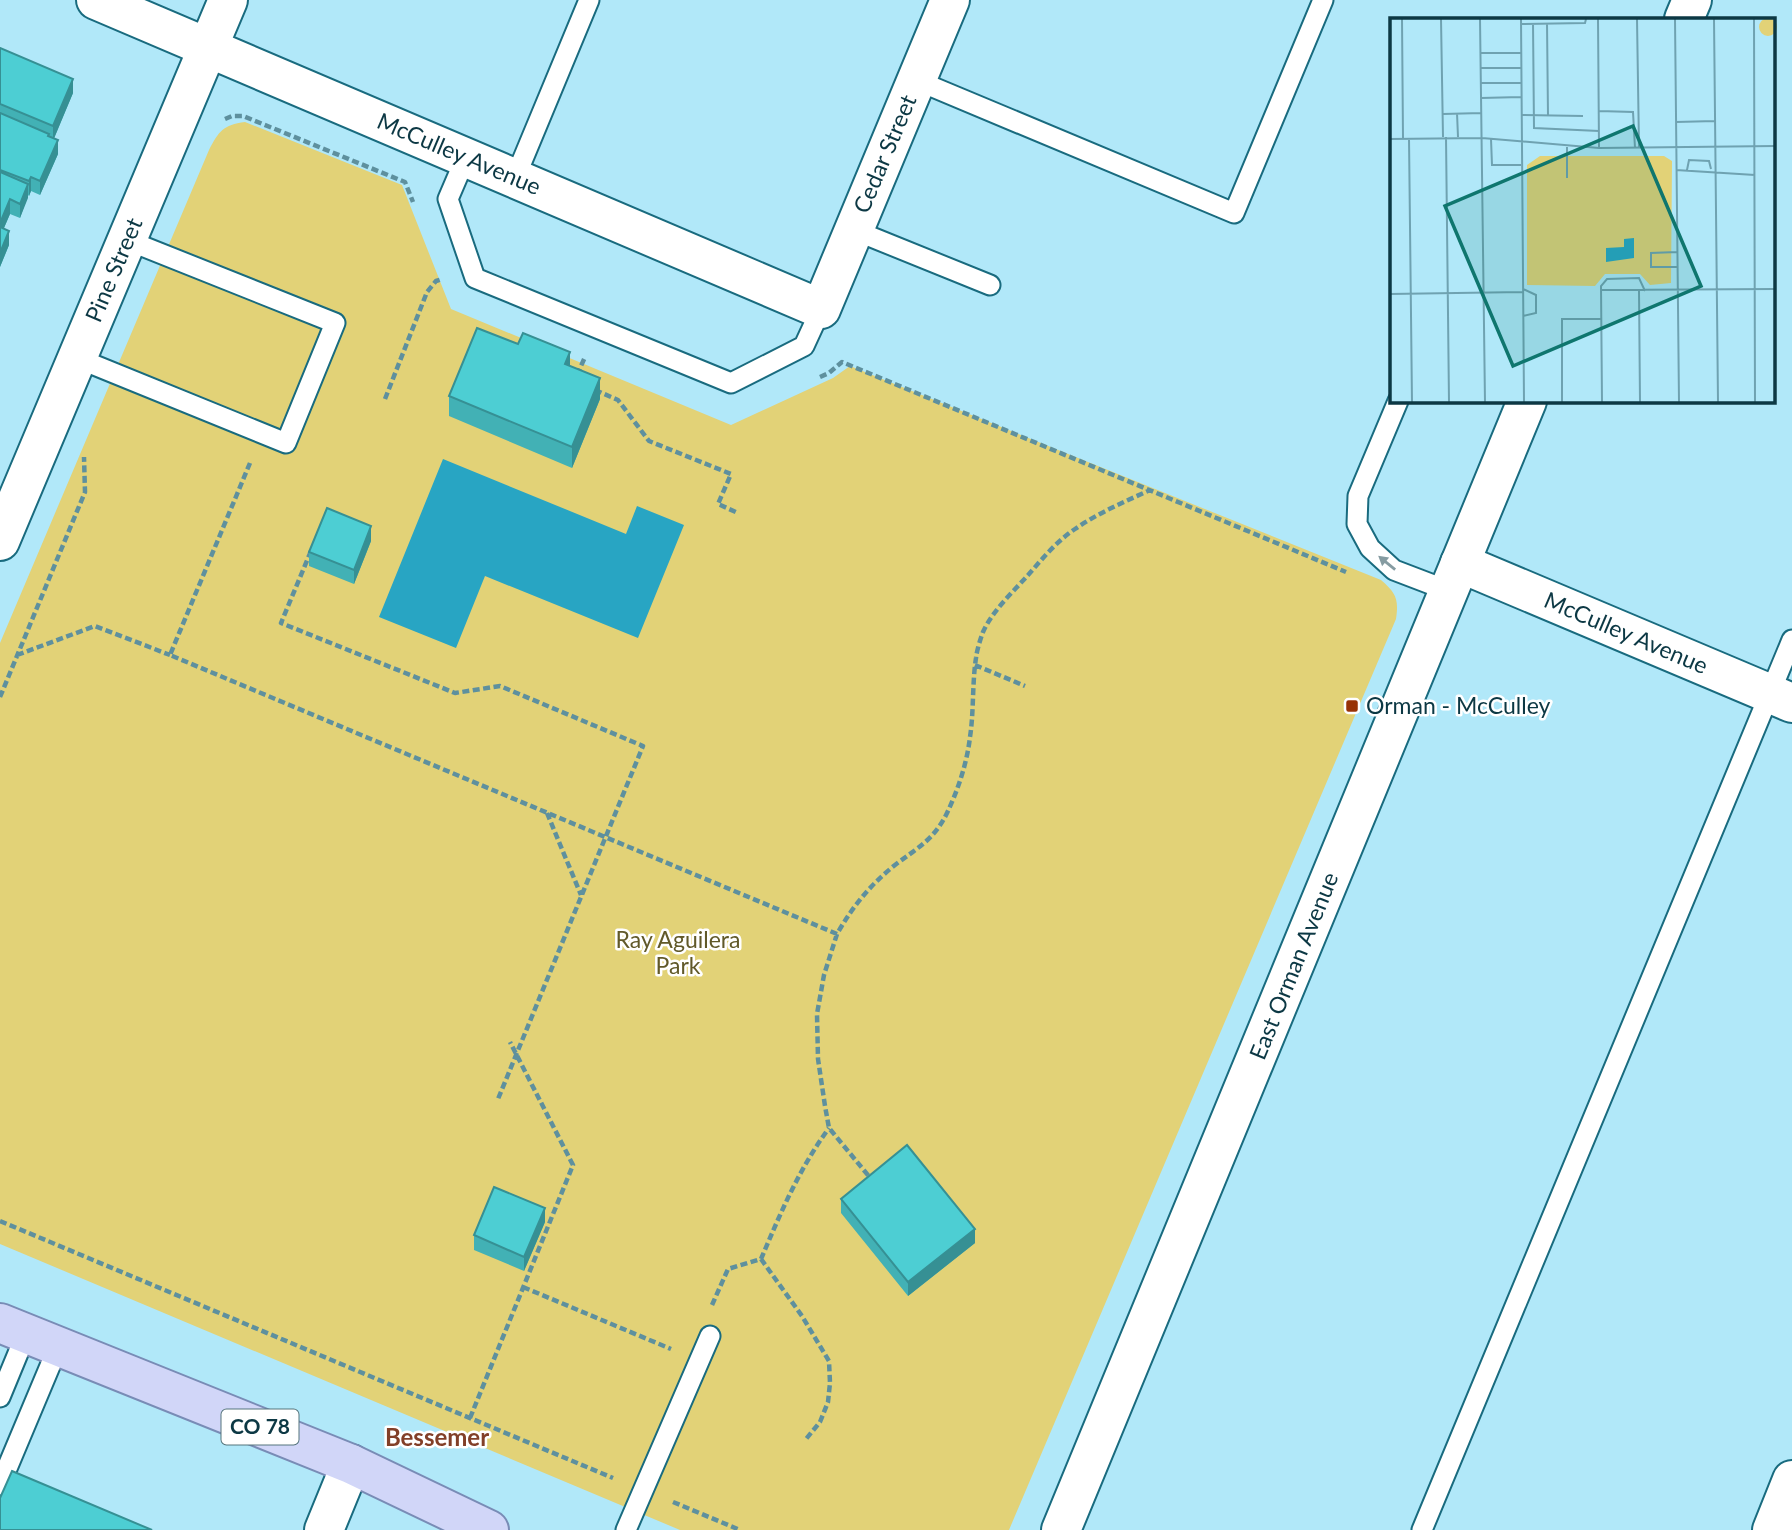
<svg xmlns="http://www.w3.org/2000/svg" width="1792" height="1530" font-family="Lato,sans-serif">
	<rect width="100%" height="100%" fill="#b1e8f9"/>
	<path fill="#e2d277" d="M245,122l157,63 49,124 280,116 102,-47 17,-12 531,214c15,13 18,19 15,39l-387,911h-329l-680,-286v-601l209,-493c10,-19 14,-25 36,-28z"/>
	<path fill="#28a5c3" d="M443,459l183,75 11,-28 47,19 -46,113 -153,-62 -29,72 -77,-31z"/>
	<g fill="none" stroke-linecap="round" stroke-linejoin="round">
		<defs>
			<path id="service" d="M916,80l318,133 89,-213
				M466,157l-18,42 27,79 256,105 73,-37 17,-37
				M515,178l74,-178
				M854,230l136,55
				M77,358l209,85 49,-120 -208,-83
				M1398,401l-40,95 -1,28 13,24 24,22 55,21
				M0,1397l26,-63
				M0,1485l58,-138
				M626,1530l84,-194
				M1422,1530l370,-890"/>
			<path id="minor" d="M96,0l725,309 129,-309
				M0,541l228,-541
				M1460,563l332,140
				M324,1530l27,-66
				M1772,1530l20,-50"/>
			<path id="tertiary" d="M1684,19l8,-19
				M1061,1530l466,-1129"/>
			<path id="primary" d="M0,1323l351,141 138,66"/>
		</defs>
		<use href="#service" stroke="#196b7f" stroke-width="23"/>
		<use href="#minor" stroke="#196b7f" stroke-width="42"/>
		<use href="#tertiary" stroke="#196b7f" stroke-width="42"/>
		<use href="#primary" stroke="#798cb6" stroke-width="42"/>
		<path stroke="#5e909e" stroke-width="4.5" stroke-dasharray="7 3.5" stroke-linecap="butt" d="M225,119l7,-3h11l162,66 8,20
			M577,375l8,-18
			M820,377l9,-4 13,-11 504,210
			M595,390l23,10 31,41 82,33 -13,30 20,9
			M385,399l42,-107 9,-11 6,-2
			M250,463l-80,192 667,279c16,-28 33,-49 58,-69 22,-17 39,-25 52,-52 11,-23 20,-50 23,-76 4,-26 2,-53 6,-79 1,-8 4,-18 7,-26 10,-22 30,-40 46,-58 14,-16 28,-33 46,-45 23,-16 49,-27 75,-39
			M311,551l-30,72 174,70 45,-7 143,60 -145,353
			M17,655l78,-29 75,29
			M975,665l50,21
			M0,697l85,-205 -1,-35
			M547,813l34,82
			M837,934l-13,41 -7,39 1,45 7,47 4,22 43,52
			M0,1221l613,257
			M761,1259l41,57 27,45 1,22 -2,19 -8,20 -14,17
			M523,1287l148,62
			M712,1305l16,-36 33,-10c20,-47 38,-90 68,-131
			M470,1418l103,-253 -63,-123
			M673,1502l67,28"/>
		<use href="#service" stroke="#fff" stroke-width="19"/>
		<use href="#minor" stroke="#fff" stroke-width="38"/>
		<use href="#tertiary" stroke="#fff" stroke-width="38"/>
		<use href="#primary" stroke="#d1d6f8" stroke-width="38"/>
	</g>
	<path fill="#42b1b5" d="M0,48l73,45 -19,45 4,16 -18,41 -9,-4 -2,5 -1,-1 -8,23 -10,-4 -6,14 5,17 -9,22z
		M570,366l30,33 -28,69 -123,-52v-20z
		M371,541l-17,43 -45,-18v-14z
		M841,1199l134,44 -67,53 -67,-83z
		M545,1222l-21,49 -50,-21v-15z"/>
	<path fill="#369094" d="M73,79v14l-20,48v-15z
		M58,140v14l-18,41v-14z
		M31,177v14l-2,5v-15z
		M28,184v14l-8,20v-14z
		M10,199v15l-10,23v-14z
		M9,231v14l-9,22v-14z
		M570,352v21l-5,-9z
		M600,378v21l-28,69v-21z
		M371,526v15l-17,43v-14z
		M545,1208v14l-21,49v-14z
		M975,1229v14l-67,53v-14z"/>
	<path fill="#4dced3" stroke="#369094" stroke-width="2" d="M0,48l73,31 -20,47 -53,-22z
		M0,113l49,21 -1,2 10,4 -18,41 -9,-4 -2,4 -29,-11z
		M0,172l28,12 -8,20 -10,-5 -10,24z
		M0,227l9,4 -9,22z
		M477,328l41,16 5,-11 47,19 -5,12 35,14 -28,69 -123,-51z
		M327,508l44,18 -17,44 -45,-18z
		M907,1145l68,84 -67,53 -67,-83z
		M494,1187l51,21 -21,49 -50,-22z
		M12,1471l140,59h-152v-32z"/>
	<defs><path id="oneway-solid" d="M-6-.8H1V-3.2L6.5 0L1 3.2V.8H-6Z" transform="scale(1.75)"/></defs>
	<use fill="#869ca2" href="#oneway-solid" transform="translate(1387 563) rotate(-141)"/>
	<rect fill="#973206" stroke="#fff" stroke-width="2.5" x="1345" y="699" width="14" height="14" rx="3.5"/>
	<g text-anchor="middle" stroke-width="5" stroke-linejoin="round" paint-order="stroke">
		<rect fill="#fff" stroke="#55747c" stroke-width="2" x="221.5" y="1409.5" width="77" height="35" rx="5"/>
		<g font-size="21" font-weight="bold" fill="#0c3844">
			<text x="260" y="1434">CO 78</text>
		</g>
		<g font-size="23" fill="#0c3844" stroke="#fff">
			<text transform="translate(459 154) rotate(23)" y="8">McCulley Avenue</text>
			<text transform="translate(885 154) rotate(-67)" y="8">Cedar Street</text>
			<text transform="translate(114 270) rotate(-67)" y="8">Pine Street</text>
			<text transform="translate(1626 633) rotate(23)" y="8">McCulley Avenue</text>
			<text transform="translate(1294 966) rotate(-68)" y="8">East Orman Avenue</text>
		</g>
		<g font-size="23" fill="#0c3844" stroke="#fff" text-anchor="start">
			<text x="1366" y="714">Orman - McCulley</text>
		</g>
		<g font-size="23" fill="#615929" stroke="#fff">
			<text x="678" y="948">Ray Aguilera<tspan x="678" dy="26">Park</tspan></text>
		</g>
		<g font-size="24" font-weight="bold" fill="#823f28" stroke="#fff">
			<text x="437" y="1446">Bessemer</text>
		</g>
	</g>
	<g transform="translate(1390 18)">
		<rect width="385" height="385" fill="#b1e8f9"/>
		<path d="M369 9a9 9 0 1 1 18 0a9 9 0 1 1-18 0ZM150,138h124l8,5 -1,122 -21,2 -10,-11h-35l-10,12 -68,-1v-120z" fill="#e2d277"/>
		<path d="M244,220v20l-28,4v-14l18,-1v-8z" fill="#28a5c3"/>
		<path fill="none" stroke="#6fa2b1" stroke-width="2" d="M12,1l1,119M51,1l2,118M90,1l5,383M131,1l3,383M208,1l1,129M247,1l2,128M285,1l4,383M324,1l4,383M364,1l1,383M143,5l1,105 65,3M157,5l1,93M131,6l64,-1 1,-4M91,35h40M91,50h40M91,65h40M91,80l40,-1M209,93l34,1 2,36M67,95l1,24M53,96l39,-1M131,97l62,1M286,104l39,-1M56,119l3,265M19,120l3,264M0,121l92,-1 117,10 176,-2M101,121l1,26h29M286,152l79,5M297,152l2,-10 20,1 2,8M177,160v-31M287,249h-26v-14l26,-1M133,271l13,6v18l-13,3M211,272l174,-1M249,273l1,111M0,276l133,-2M172,384v-83h39M212,384l-1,-116 6,-7 32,-1 6,13"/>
		<path fill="#0f766e" fill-opacity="0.15" stroke="#0f766e" stroke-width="3.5" d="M243,108l68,160 -188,80 -68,-160z"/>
		<rect width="385" height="385" fill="none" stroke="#0c3844" stroke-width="3.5"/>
	</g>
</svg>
